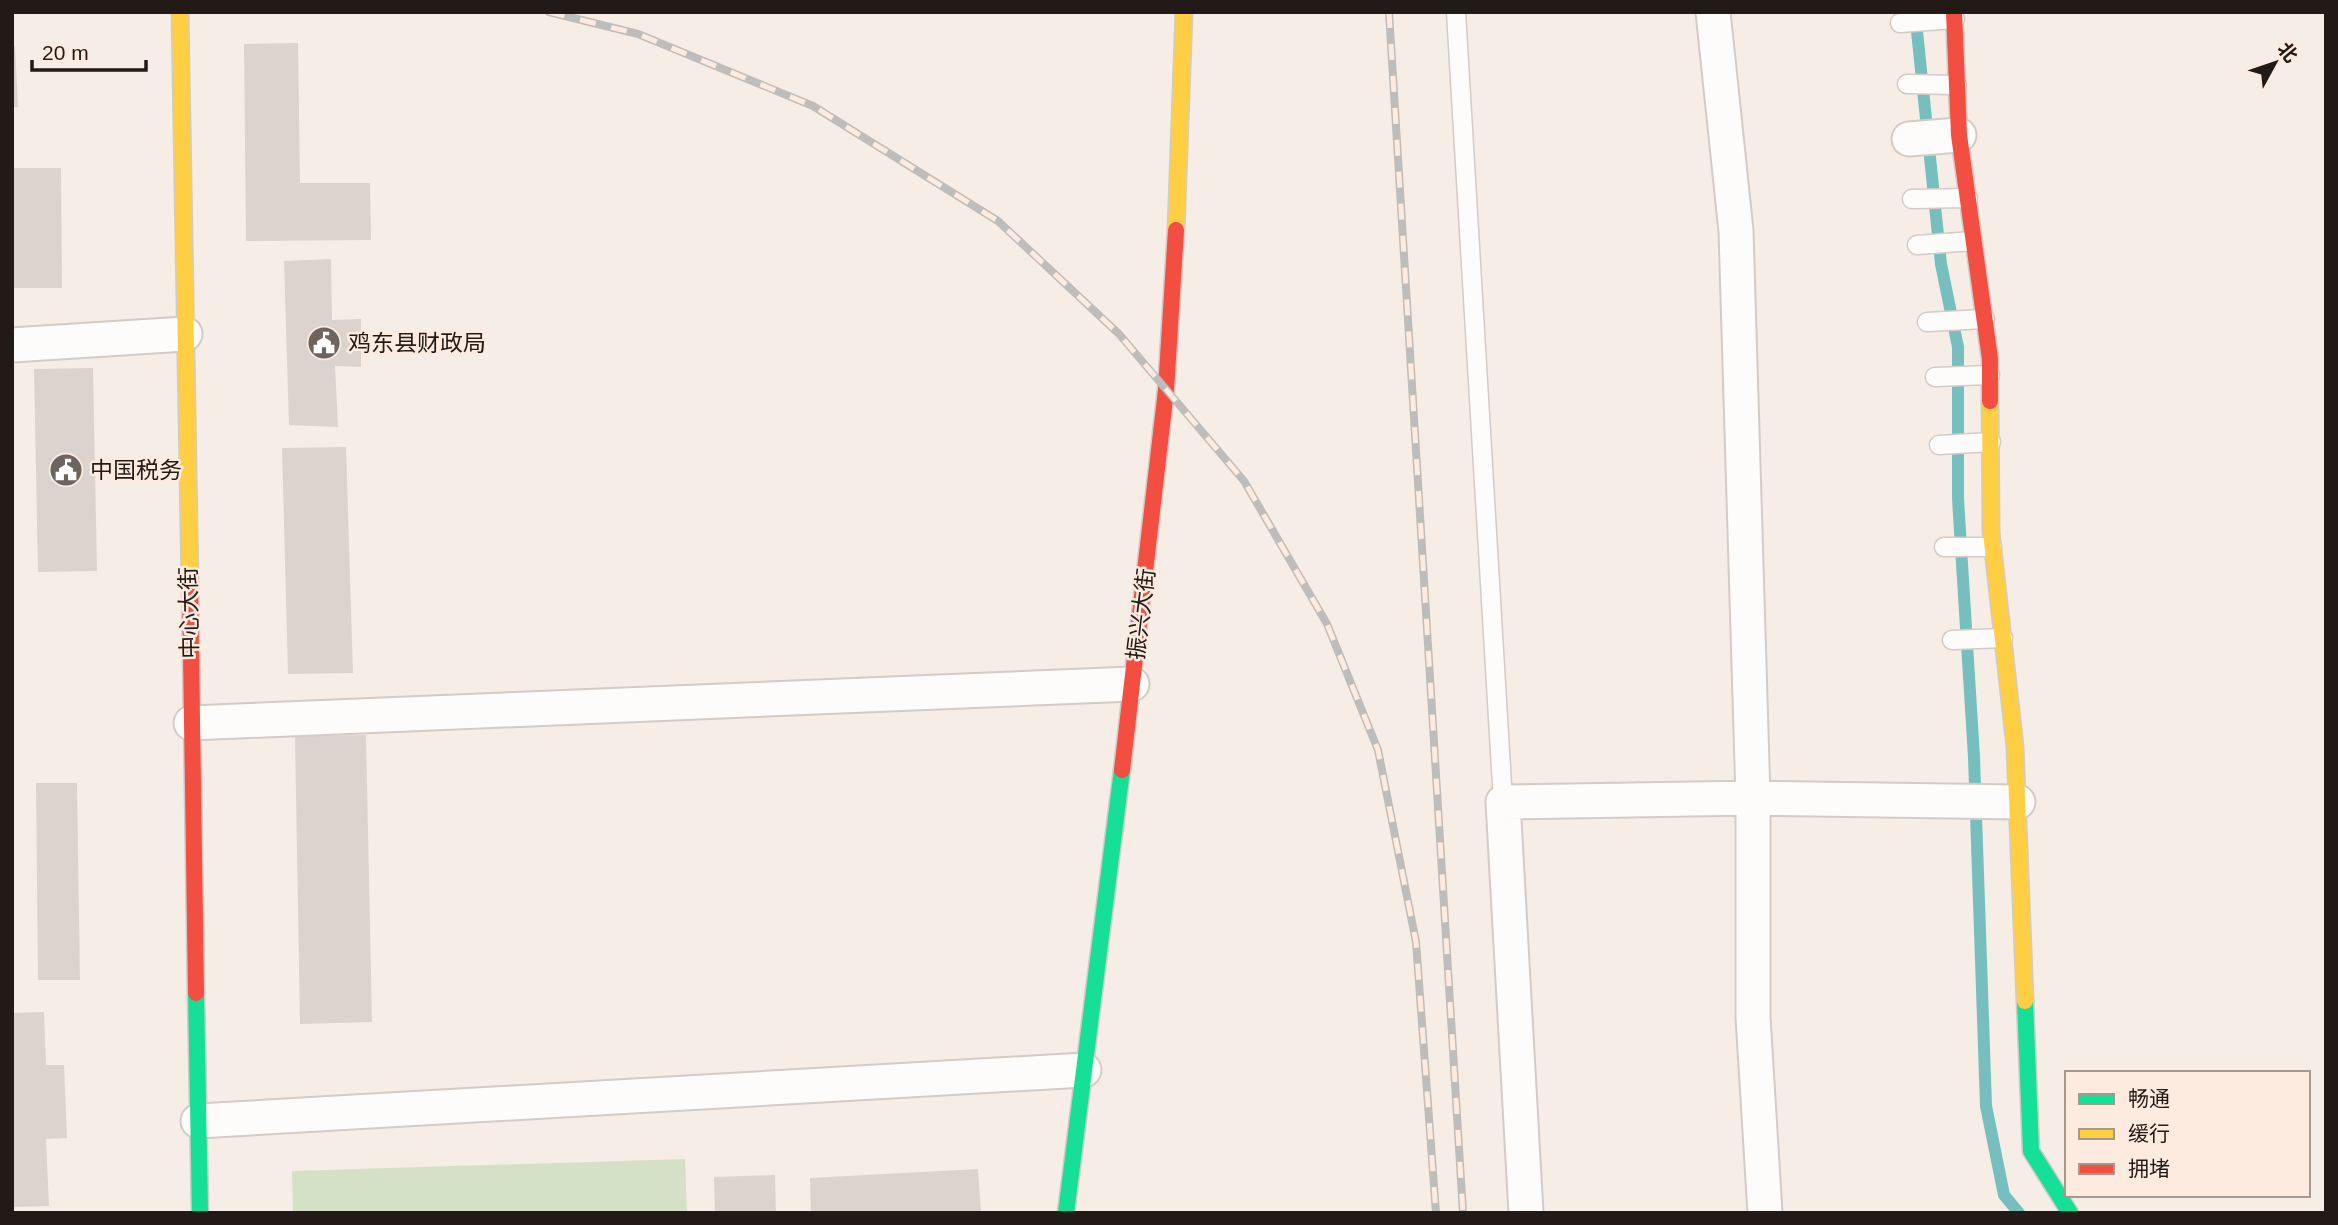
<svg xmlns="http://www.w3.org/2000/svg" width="2338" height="1225" font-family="Helvetica,'Noto Sans SC',sans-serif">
	<rect width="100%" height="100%" fill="#f7ede7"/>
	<path fill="#d4e1c6" d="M685,1159l2,54h-394l-1,-42z"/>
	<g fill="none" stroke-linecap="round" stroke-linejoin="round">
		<path stroke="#76bfbe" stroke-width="12" d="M1915,12l26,252 17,83v152l16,258 12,349 18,89 15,18"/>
	</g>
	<path fill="#dbd3ce" d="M298,43l2,140h70l1,57 -125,1 -2,-197z
		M12,46h3l3,61h-6z
		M12,168h49l1,120h-50z
		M331,259l1,61 29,-1v48l-26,-1 3,61 -49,-2 -5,-164z
		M93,368l4,203 -59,1 -4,-203z
		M346,447l7,226 -65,1 -6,-226z
		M366,735l6,287 -72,2 -5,-288z
		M36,783h41l3,197h-42z
		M44,1012l2,53h18l3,73 -21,1 3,67 -37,1v-194z
		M978,1169l3,44h-170l-1,-35z
		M775,1175l1,38h-61l-1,-36z"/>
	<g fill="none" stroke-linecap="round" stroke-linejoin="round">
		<defs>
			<path id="lane" d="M1456,12l47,790
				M1900,23l55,-4
				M1907,84l50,1
				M1912,199l56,-1
				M1917,245l56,-4
				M1927,322l58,-3
				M1935,377l55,-2
				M1939,445l52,-3
				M1944,547h48
				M1952,640l51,-2"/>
			<path id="street" d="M1713,12l23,219 17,567v219l12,196
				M1909,139l50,-4
				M12,345l173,-11
				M191,723l941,-39
				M198,1121l886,-51
				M1526,1213l-23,-411 250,-4 265,4"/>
			<path id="fast" d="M196,993l4,220
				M2025,1001l6,150 39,62
				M1066,1213l56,-443"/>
			<path id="slow" d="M180,12l10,572
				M1176,230l8,-218
				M1990,401l1,131 24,215 10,254"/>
			<path id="jam" d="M1954,12l5,123 31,224v42
				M190,584l6,409
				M1122,770l44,-380 10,-160"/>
		</defs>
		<use href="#lane" stroke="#d3cbc6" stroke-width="21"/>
		<use href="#street" stroke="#d3cbc6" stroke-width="37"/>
		<use href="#fast" stroke="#d3cbc6" stroke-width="19"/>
		<use href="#slow" stroke="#d3cbc6" stroke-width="19"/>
		<use href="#jam" stroke="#d3cbc6" stroke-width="19"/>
		<use href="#lane" stroke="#fefcfb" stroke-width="18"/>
		<use href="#street" stroke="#fefcfb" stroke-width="33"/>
		<use href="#fast" stroke="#16e098" stroke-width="16"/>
		<use href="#slow" stroke="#ffcf43" stroke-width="16"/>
		<use href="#jam" stroke="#f24e42" stroke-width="16"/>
		<defs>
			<path id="rail" d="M549,12l89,22 175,72 185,115 121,113 125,147 83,143 51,126 38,192 20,271
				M1389,12l74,1201"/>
		</defs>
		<use href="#rail" stroke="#bfbdbb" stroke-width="8"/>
		<use href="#rail" stroke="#feebe0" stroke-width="5" stroke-dasharray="16" stroke-linecap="butt"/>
	</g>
	<defs>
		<symbol id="civic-disc" viewBox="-11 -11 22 22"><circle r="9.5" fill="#6c645f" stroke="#feebe0"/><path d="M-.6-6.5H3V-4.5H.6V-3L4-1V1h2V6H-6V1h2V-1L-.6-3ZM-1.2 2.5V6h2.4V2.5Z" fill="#fff"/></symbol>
	</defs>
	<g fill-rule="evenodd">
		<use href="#civic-disc" x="305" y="324" width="38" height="38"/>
		<use href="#civic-disc" x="47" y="451" width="38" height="38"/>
	</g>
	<g text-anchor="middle" stroke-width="5" stroke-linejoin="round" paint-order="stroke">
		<g font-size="23" fill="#211a16" stroke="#feebe0" text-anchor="start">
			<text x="348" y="351">鸡东县财政局</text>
			<text x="90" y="478">中国税务</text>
		</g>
		<g font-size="23" fill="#211a16" stroke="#feebe0">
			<text transform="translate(189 613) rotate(-91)" y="8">中心大街</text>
			<text transform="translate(1141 614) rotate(-83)" y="8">振兴大街</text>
		</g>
	</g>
	<rect width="2338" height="1225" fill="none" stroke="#211a16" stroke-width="28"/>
	<rect x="2065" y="1071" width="245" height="126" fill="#feebe0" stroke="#a6978f" stroke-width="2"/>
	<rect x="2079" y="1094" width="35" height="10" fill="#16e098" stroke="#a6978f" stroke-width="2"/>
	<text x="2128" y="1106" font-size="21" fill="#211a16">畅通</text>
	<rect x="2079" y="1129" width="35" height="10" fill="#ffcf43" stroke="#a6978f" stroke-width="2"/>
	<text x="2128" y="1141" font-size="21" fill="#211a16">缓行</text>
	<rect x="2079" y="1164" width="35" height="10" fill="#f24e42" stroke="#a6978f" stroke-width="2"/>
	<text x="2128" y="1176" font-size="21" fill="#211a16">拥堵</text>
	<g transform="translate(2275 63) rotate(50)" stroke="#feebe0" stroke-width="5" paint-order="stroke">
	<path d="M0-5L12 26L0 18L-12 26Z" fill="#211a16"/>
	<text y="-10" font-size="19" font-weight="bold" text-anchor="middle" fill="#211a16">北</text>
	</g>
	<path d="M32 60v10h114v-10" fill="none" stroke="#211a16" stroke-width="3.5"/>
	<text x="42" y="60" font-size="21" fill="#211a16" stroke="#feebe0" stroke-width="5" paint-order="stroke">20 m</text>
</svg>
